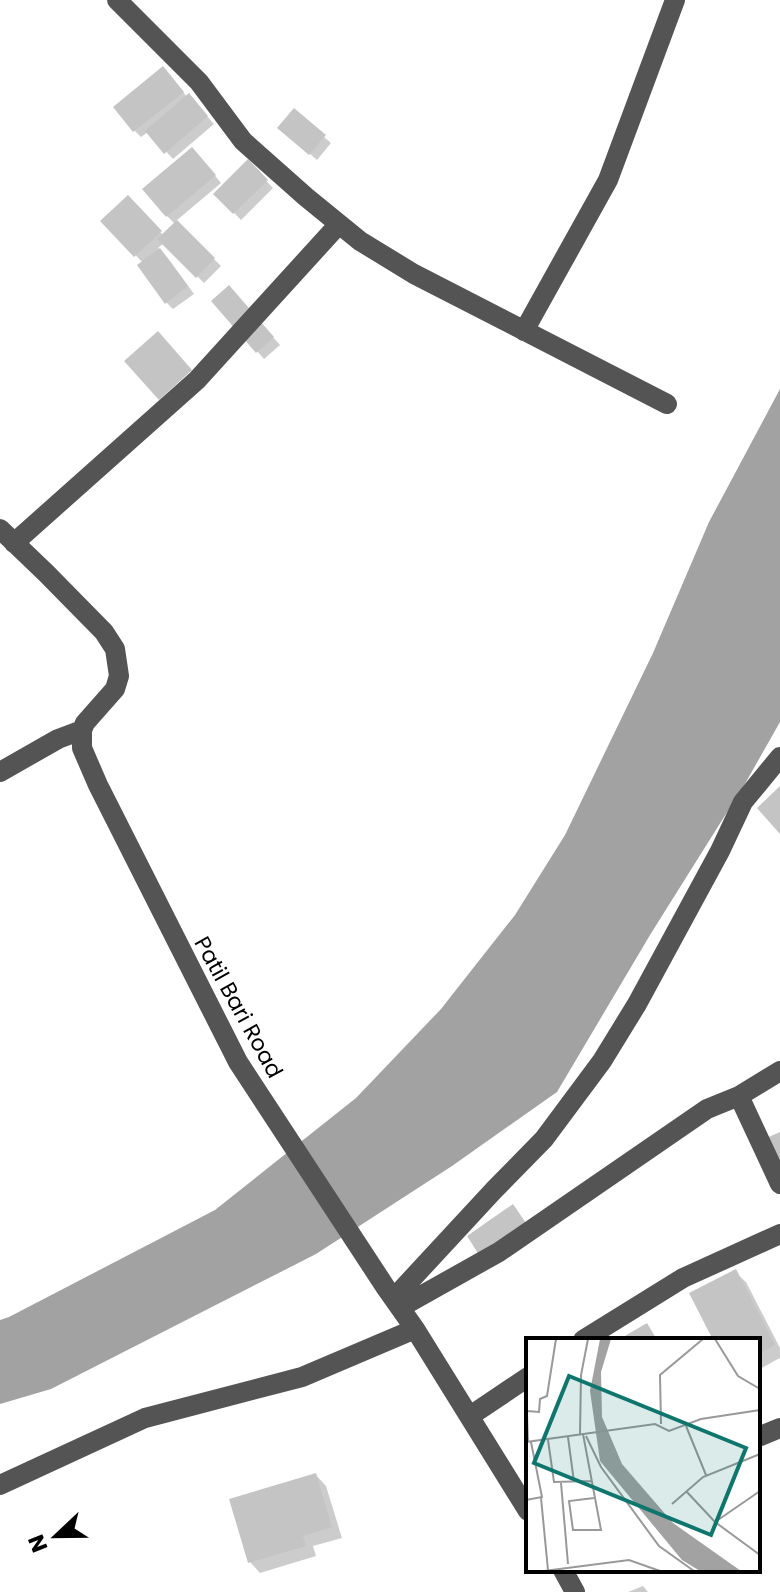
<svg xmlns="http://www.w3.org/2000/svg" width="780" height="1592" font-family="Poppins,sans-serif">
	<rect width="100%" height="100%" fill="#fff"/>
	<path fill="#a2a2a2" d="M780,389v333l-34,60 -96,153 -93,157 -105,74 -136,88 -265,135 -51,15v-84l9,-3 206,-107 141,-112 85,-89 74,-94 50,-80 88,-182 56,-131z"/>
	<path fill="#0003" d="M170,75l17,22 8,6 19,21 -41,35 -25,-27 -7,5 -7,-7z
		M287,134l37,3 7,6 -14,17z
		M199,156l22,27 -45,38 45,45 -17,17 -40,-40 -6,5 9,9 27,37 -21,15 -7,-7 -23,-39 -40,-42 24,-24 37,39 11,-12 -8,-8z
		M248,162l25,26 -32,32 -25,-26z
		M236,295l44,50 -16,14 -50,-58z
		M735,1272l11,10 34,66v10l-22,12v-30h-43z
		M316,1475l10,11 16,52 -29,8 3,10 -56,17 -10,-11z
		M643,1586l5,6h-20z"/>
	<path fill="#c4c4c4" d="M163,66l21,26 -51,40 -20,-25z
		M189,93l19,23 -44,38 -19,-23z
		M294,108l32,27 -17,20 -32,-27z
		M192,147l24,28 -50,42 -24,-28z
		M248,159l20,21 -35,34 -20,-20z
		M128,195l34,36 -28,26 -34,-36z
		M177,220l38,38 -19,20 -39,-39z
		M160,248l28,38 -23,18 -28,-39z
		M229,285l45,52 -18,16 -45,-52z
		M158,331l34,39 -33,30 -35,-39z
		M780,786v48l-23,-26z
		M780,1132v49l-20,-40z
		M513,1204l15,22 -47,32 -14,-22z
		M736,1269l39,76 -17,9v-14h-45l-24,-47z
		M647,1323l10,17h-39z
		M316,1473l16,54 -29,9 3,10 -58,17 -19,-64z"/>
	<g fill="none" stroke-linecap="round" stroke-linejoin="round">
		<path stroke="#545454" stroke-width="20" d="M117,0l82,82 44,59 63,56 54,44 54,33 253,130
			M524,331l84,-151 67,-180
			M0,529l46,44 58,59 11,17 4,27 -4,13 -30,34 -3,7v18l16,37 140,277 148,226 29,41 113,182
			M14,543l183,-163 142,-156
			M0,772l58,-33 24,-9
			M739,1096l41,88
			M394,1298l100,-108 50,-51 58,-78 35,-57 83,-153 23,-49 37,-45
			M401,1307l98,-55 208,-143 32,-13 41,-25
			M583,1340l100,-62 97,-44
			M470,1416l58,-39
			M758,1437l22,-9
			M0,1485l145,-67 157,-41 113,-48
			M563,1570l12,22"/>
	</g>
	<g text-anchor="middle" stroke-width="7" stroke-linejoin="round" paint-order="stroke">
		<g font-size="22" fill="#000" stroke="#fff">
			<text transform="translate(239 1007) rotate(61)" y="8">Patil Bari Road</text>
		</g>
	</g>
	<g transform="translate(526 1338)">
		<rect width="234" height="234" fill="#fff"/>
		<path d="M74,1h11l-10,33 1,45 20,47 51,59 68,48h-41l-18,-11 -82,-99 -10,-70z" fill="#a2a2a2"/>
		<path fill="none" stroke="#999" stroke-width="2" d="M189,1l23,37 22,13M0,47l2,57M1,73l12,1 1,-13 7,-3 9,-57M135,86l-1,-49 43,-36M160,88l20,49M54,96l1,-59 7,-36M57,96l18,96h-28l-4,-29 25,-3M60,98l15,31 58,79 35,25M42,99l6,45M22,102l6,42 37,-1M0,104l129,-18 14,7 32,-12 59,-9M35,145l7,81M160,153l29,31 45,33M15,160l7,72M0,162l16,-3 -11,-55M146,166l31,-27 57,-23M189,184l45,-31M18,233l85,-11 31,11"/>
		<path fill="#0f766e" fill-opacity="0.15" stroke="#0f766e" stroke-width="4" d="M43,38l177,72 -35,87 -177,-72z"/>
		<rect width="234" height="234" fill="none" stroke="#000" stroke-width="4"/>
	</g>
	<g transform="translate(56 1536) rotate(248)" stroke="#ffffff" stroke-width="6" paint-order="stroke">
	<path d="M0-6L14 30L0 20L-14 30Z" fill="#000000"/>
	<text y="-12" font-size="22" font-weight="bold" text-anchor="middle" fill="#000000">N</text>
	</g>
</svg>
